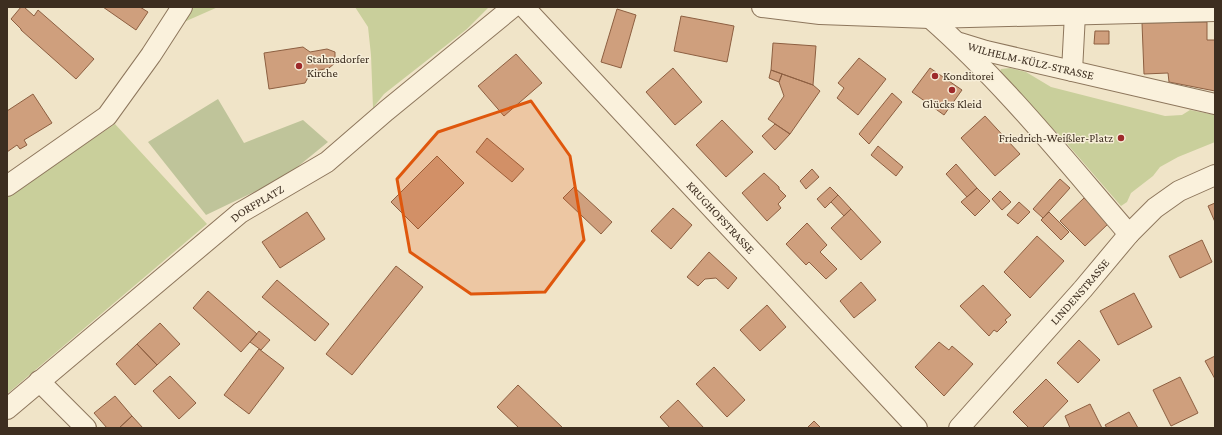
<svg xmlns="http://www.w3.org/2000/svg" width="1222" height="435" font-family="'Crimson Pro',serif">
	<rect width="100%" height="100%" fill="#f0e4c8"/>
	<path fill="#c9cf9b" d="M194,7h24l-34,15z
		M355,7h134l-22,22 -83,65 -11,14 -2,-53 -3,-28z
		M1010,68l16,4 25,15 114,29 17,-1 8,-5 25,5v27l-37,15 -18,10 -7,9 -22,17 -4,9 -6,4 -59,-68 -63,-64 2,-5z
		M115,124l92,100 -200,170v-197z"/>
	<path fill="#bfc49a" d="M218,99l26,44 59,-23 25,22 -43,35 -79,38 -58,-73z"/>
	<path fill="#cf9f7d" stroke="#8d5f41" d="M21,7h3l10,9 4,-6 56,49 -18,20 -55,-49v-1l-10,-10z
		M103,7h37l8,5 -12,18z
		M617,9l19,6 -15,53 -20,-6z
		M681,16l53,10 -7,36 -53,-11z
		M1207,22v18h8v51l-46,-9 -1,-9 -24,1 -2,-51z
		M1095,31h14v13h-15z
		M773,43l43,3 -3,39 -42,-15z
		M303,47l7,5 17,-3 8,3v11l-6,5 -18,4 -6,11 -36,6 -5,-36z
		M516,54l26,29 -38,33 -26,-30z
		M859,58l27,21 -28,36 -21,-17 7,-10 -6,-5z
		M673,68l29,34 -27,23 -29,-33z
		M930,68l32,22 -18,25 -32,-23z
		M771,70l11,4 -3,8 -10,-4z
		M782,74l31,11 7,6 -30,43 -22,-15 16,-23 -5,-14z
		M892,93l10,9 -33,42 -10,-10z
		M33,94l19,29 -28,17 3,5 -7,4 -3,-4 -10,7v-41z
		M985,116l35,38 -25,22 -34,-38z
		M722,120l31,32 -27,25 -30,-32z
		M775,124l15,10 -15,16 -13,-14z
		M487,138l37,31 -12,13 -36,-30z
		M878,146l25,21 -7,9 -25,-21z
		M437,156l27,27 -46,46 -27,-27z
		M956,164l21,24 -10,9 -21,-23z
		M812,169l7,8 -13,12 -6,-8z
		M764,173l15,14v2l7,7 -8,8 3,4 -14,13 -25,-28z
		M1060,179l10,9 -27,30 -10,-9z
		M574,187l38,35 -11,12 -38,-36z
		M830,187l8,8 -13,13 -8,-9z
		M977,188l13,13 -15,15 -14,-14z
		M1000,191l11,11 -9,8 -10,-11z
		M838,195l13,14 -7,7 -13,-14z
		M1084,198l25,25 -24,23 -25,-25z
		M1019,202l11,10 -12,12 -11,-9z
		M1215,203v19l-7,-16z
		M673,208l19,17 -21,24 -20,-18z
		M851,209l30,33 -20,18 -30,-32z
		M307,212l18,27 -45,29 -18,-26z
		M1049,212l20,20 -8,8 -20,-20z
		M807,223l20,22 -7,7 17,17 -11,10 -17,-17 -3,3 -20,-21z
		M1037,236l27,25 -34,37 -26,-26z
		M1202,240l10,22 -32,16 -11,-22z
		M709,252l28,26 -9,11 -12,-11 -11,1 -7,7 -11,-9z
		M396,266l27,21 -71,88 -26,-21z
		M277,280l52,44 -14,17 -53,-44z
		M861,282l15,18 -22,18 -14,-17z
		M983,285l28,30 -6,5 2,2 -10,10 -3,-2 -5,6 -29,-30z
		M208,291l49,43 -16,18 -48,-44z
		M1134,293l18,34 -34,18 -18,-34z
		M767,305l19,22 -26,24 -20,-21z
		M160,323l20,21 -23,21 -20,-21z
		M259,331l11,9 -9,10 -11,-8z
		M1079,340l21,20 -22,23 -21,-20z
		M939,342l10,8 3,-4 21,18 -29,32 -29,-29z
		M137,344l20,21 -22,20 -19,-21z
		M259,349l25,19 -35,46 -25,-19z
		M1215,356v23l-10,-18z
		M714,367l31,33 -18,17 -31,-33z
		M170,376l26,27 -17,16 -26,-28z
		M1180,377l18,36 -27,13 -18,-36z
		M1046,379l22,22 -26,27h-13l-16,-16z
		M518,385l45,43h-44l-22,-21z
		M115,396l17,20 -13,12h-12l-13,-15z
		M678,400l26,28h-34l-10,-11z
		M1090,404l12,24h-32l-5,-12z
		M1129,412l9,16h-31l-2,-3z
		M132,416l11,12h-24z
		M814,421l7,7h-14z"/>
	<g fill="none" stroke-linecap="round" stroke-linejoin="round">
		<defs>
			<g id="minor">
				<path id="s1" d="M524,7l393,421"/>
				<path d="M762,7l58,7 110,4 285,-7"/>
				<path d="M930,18c74,65 135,142 199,216"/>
				<path id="s2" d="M960,43l26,8 229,53"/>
				<path d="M1072,71l3,-57"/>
				<path d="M7,186l100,-70 44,-61 31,-48"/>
				<path d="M39,381l47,47"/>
				<path id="s3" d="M7,409l233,-196 87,-51 59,-51 127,-104"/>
				<path id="s4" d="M959,428l124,-139 46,-55 26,-26 24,-17 36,-16"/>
			</g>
		</defs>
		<use href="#minor" stroke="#8d765c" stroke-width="22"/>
		<use href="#minor" stroke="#faf1dc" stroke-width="20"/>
	</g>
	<path fill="#df570d" fill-opacity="0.2" stroke="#df570d" stroke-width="3" stroke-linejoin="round" d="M531,101l39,55 14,84 -39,52 -74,2 -61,-42 -13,-73 41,-47z"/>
	<g fill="#9e2a2b" stroke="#f7eed8" stroke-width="1.5">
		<circle cx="299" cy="66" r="4"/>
		<circle cx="935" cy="76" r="4"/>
		<circle cx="952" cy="90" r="4"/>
		<circle cx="1121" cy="138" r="4"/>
	</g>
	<g text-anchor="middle" stroke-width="3" stroke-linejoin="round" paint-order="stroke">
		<g font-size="12" fill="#3d2e20" stroke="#f7eed8" text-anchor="start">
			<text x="307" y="63">Stahnsdorfer<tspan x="307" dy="14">Kirche</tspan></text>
			<text x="943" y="80">Konditorei</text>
			<text x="952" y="108" text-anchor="middle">Glücks Kleid</text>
			<text x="1113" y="142" text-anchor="end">Friedrich-Weißler-Platz</text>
		</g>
		<g font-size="12" fill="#3d2e20" stroke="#f7eed8">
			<text dy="4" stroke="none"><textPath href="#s2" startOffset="73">WILHELM-KÜLZ-STRASSE</textPath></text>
			<text dy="4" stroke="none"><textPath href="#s3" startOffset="324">DORFPLATZ</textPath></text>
			<text dy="4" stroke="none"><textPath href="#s1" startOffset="288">KRUGHOFSTRASSE</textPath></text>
			<text dy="4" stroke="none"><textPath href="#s4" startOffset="182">LINDENSTRASSE</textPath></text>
		</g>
	</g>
	<rect width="1222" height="435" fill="none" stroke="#3d2e20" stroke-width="16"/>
</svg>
